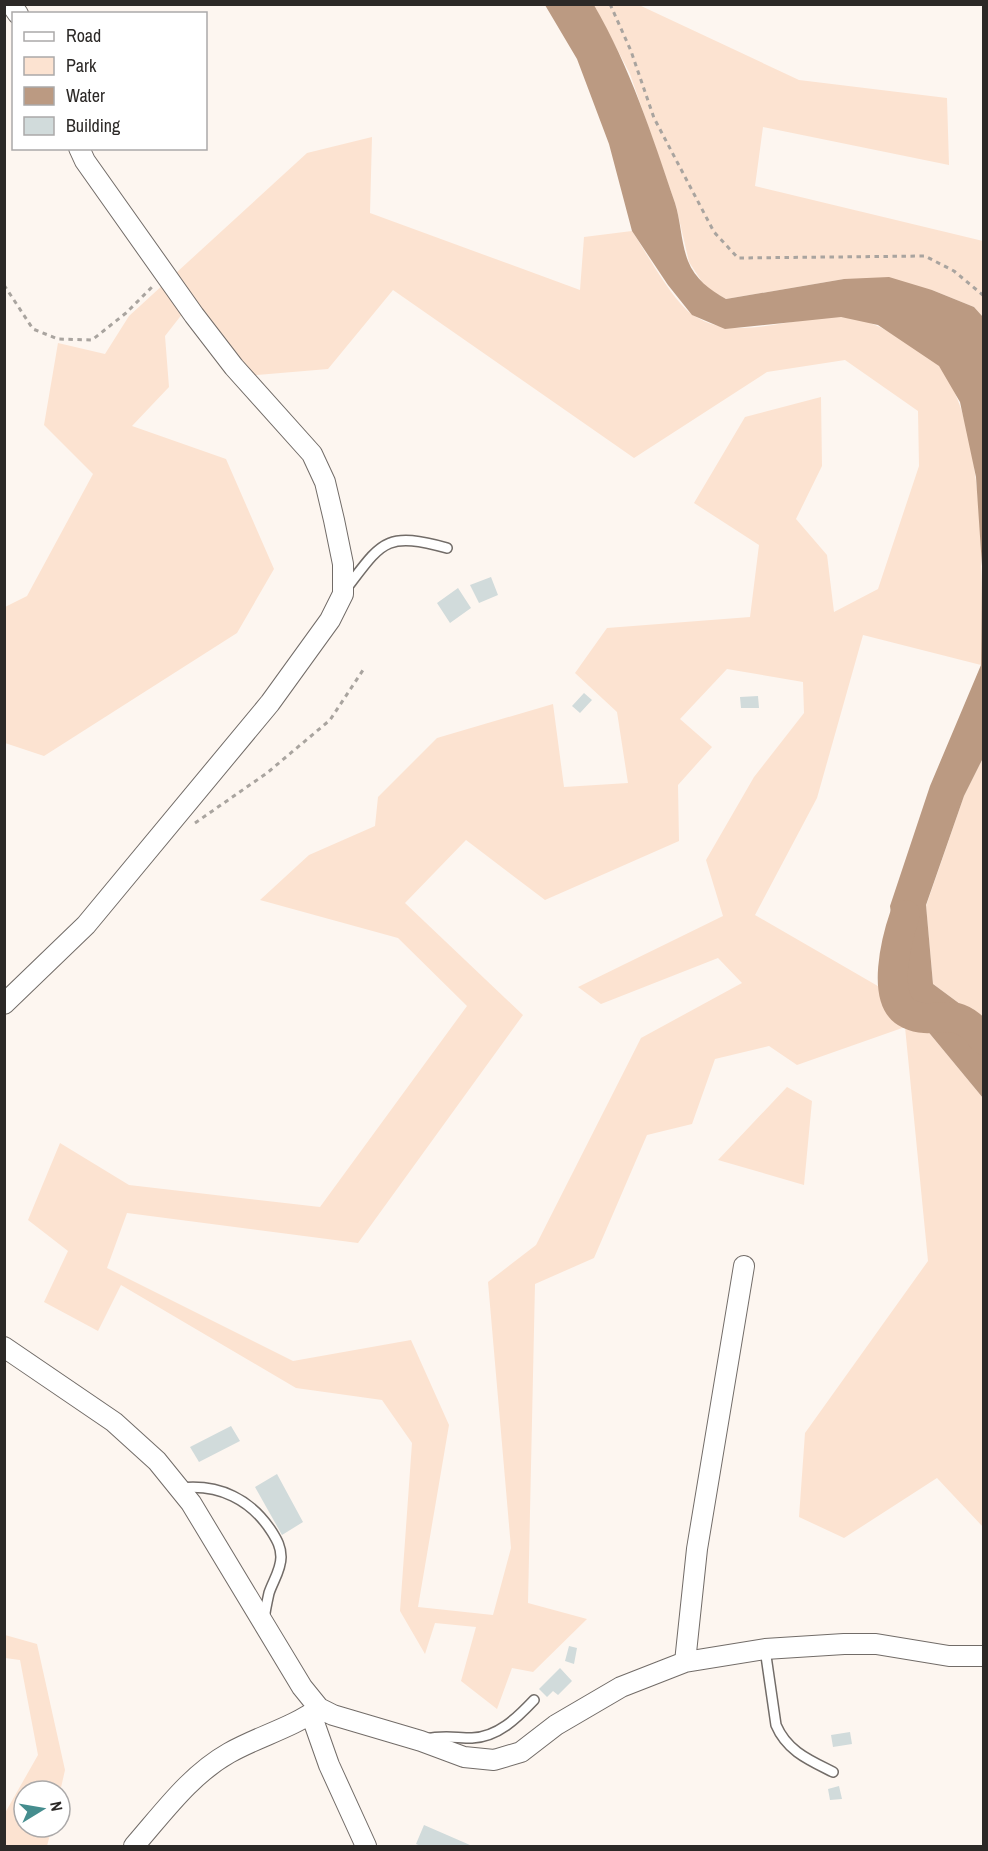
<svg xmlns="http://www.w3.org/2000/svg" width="988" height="1851" font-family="'Archivo Narrow',sans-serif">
	<rect width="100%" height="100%" fill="#fdf6f0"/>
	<path fill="#fce3d1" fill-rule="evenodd" d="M594,5h45l160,75 148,18 2,67 -186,-38 -8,59 228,55v76l-9,-10 -42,-17 -88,-11 -118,20 -20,-11 -17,-26 -13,-56 -46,-132z
		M372,137l-2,76 210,77 4,-53 48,-6c14,21 41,71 61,84 43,29 100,0 147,2 22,0 42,10 59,21 13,8 32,17 41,29 48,62 42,220 41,298l-118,-30 -46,163 -62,117 147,85 81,98v429l-46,-49 -93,60 -45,-21 6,-84 123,-172 -23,-234 -108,38 -28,-19 -54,13 -23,65 -45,11 -53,123 -59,26 -7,319 59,16 -54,53 -21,-4 -15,41 -36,-28 15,-54 -41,-4 -10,31 -25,-43 12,-168 -30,-43 -86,-12 -175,-103 -23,46 -54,-29 24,-51 -40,-31 32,-77 69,42 191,22 147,-201 -69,-68 -138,-38 49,-45 66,-29 3,-29 59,-59 116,-34 11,83 64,-4 -11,-71 -42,-39 32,-45 143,-11 9,-72 -65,-42 51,-86 76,-20 1,69 -26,53 31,36 7,57 44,-23 41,-123 -1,-55 -73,-51 -78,12 -133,86 -241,-168 -65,79 -95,8 -50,-64 -18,23 4,51 -37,39 94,33 48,110 -37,64 -193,123 -39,-13v-136l22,-11 66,-122 -49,-49 14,-82 47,11 24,-38 178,-163zM727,669l76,13 1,31 -50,64 -48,83 17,56 -145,71 23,17 117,-46 24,25 -101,55 -105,207 -48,37 23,266 -18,67 -75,-8 31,-182 -38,-85 -118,21 -186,-93 20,-55 231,30 165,-228 -118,-112 61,-63 79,60 134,-59 -1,-56 34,-38 -32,-28z
		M983,758v263l-50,-37 -7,-78 38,-110z
		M787,1087l25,14 -8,84 -86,-25z
		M5,1635l32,9 28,126 -5,22 -36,-1v36h28l-5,19h-42v-33l33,-58 -18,-95 -15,-2z"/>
	<path fill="#bb9a82" d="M545,5h49c36,62 58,130 81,198 6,19 6,40 13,58 7,18 22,29 38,38l118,-20 45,-2 43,13 42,17 9,10v441l-19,38 -38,109 7,79 50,37v77l-81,-98 -12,-94 40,-120 51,-121 1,-99 -6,-89 -16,-75 -21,-36 -61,-41 -37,-8 -116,12 -33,-14 -24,-30 -36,-54 -23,-87 -32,-85z"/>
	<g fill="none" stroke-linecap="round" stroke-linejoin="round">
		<path stroke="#bb9a82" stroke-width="30" d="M905,915c-8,23 -25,86 4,99 30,14 44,-15 75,26"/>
	</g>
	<path fill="#d1dbdb" d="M491,577l7,18 -19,8 -9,-18z
		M458,588l13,20 -21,15 -13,-20z
		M584,693l8,7 -12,13 -8,-7z
		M758,696l1,12h-18l-1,-11z
		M231,1426l9,15 -41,21 -9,-15z
		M277,1474l26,48 -21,13 -27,-48z
		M569,1646l8,2 -3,16 -9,-3z
		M560,1668l12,13 -14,14 -5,-4 -6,6 -8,-8z
		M850,1732l2,12 -19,3 -2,-12z
		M839,1786l3,13 -12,1 -2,-11z
		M424,1825l46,20 -1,1h-48l-5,-2z"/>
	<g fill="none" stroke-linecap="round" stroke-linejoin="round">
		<defs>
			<path id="service" d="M346,589c36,-47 39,-58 101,-41
				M181,1488c38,-4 70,11 91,44 5,8 9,15 9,25 0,13 -8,24 -12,36 -2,9 -4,18 -5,27
				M765,1649l11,76c11,26 33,35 57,47
				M426,1739c17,-4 30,-1 46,-1 26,-1 45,-20 62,-38"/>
			<path id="minor" d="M11,4l7,10
				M4,1004l82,-79 184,-222 60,-83 13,-26v-30l-9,-44 -9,-38 -13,-28 -78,-87 -40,-52 -109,-154 -6,-13
				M4,1347l110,75 43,39 34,42 111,184 17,21 14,7 88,26 43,16 30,3 27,-8 35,-27 65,-38 64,-25 80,-13 79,-5h32l73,12h35
				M685,1662l12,-113 47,-283
				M311,1714l18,51 37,81
				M134,1846c29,-33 56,-71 95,-93 30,-17 63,-25 90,-45"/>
		</defs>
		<use href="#service" stroke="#726c68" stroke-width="12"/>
		<use href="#minor" stroke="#726c68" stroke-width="22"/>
		<path stroke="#a9a49f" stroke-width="3" stroke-dasharray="4.5 4.5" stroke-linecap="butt" d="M610,4l21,47 23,67 60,114 24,26 187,-2 29,15 30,25
			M4,285l29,44 25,10 34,1 34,-27 27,-27
			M195,823l72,-50 63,-53 35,-53"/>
		<use href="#service" stroke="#fff" stroke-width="9"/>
		<use href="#minor" stroke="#fff" stroke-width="20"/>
	</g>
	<rect width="988" height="1851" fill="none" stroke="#2c2927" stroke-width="12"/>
	<rect x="12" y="12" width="195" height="138" fill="#ffffff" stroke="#aba9a9" stroke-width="1.5"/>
	<rect x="24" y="32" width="30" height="9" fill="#ffffff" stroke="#aba9a9" stroke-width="1.5"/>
	<text x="66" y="42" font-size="18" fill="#2c2927">Road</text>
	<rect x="24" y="57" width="30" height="18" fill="#fce3d1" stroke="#aba9a9" stroke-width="1.5"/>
	<text x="66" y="72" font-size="18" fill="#2c2927">Park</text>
	<rect x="24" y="87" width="30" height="18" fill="#bb9a82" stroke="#aba9a9" stroke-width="1.5"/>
	<text x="66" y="102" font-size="18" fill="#2c2927">Water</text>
	<rect x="24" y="117" width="30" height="18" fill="#d1dbdb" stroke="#aba9a9" stroke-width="1.5"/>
	<text x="66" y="132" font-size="18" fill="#2c2927">Building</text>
	<g transform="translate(42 1809) rotate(79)"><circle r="28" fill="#ffffff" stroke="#aba9a9" stroke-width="1.5"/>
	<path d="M0-4.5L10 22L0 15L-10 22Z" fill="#458d8e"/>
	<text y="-9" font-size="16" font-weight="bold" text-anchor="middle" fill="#2c2927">N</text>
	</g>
</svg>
